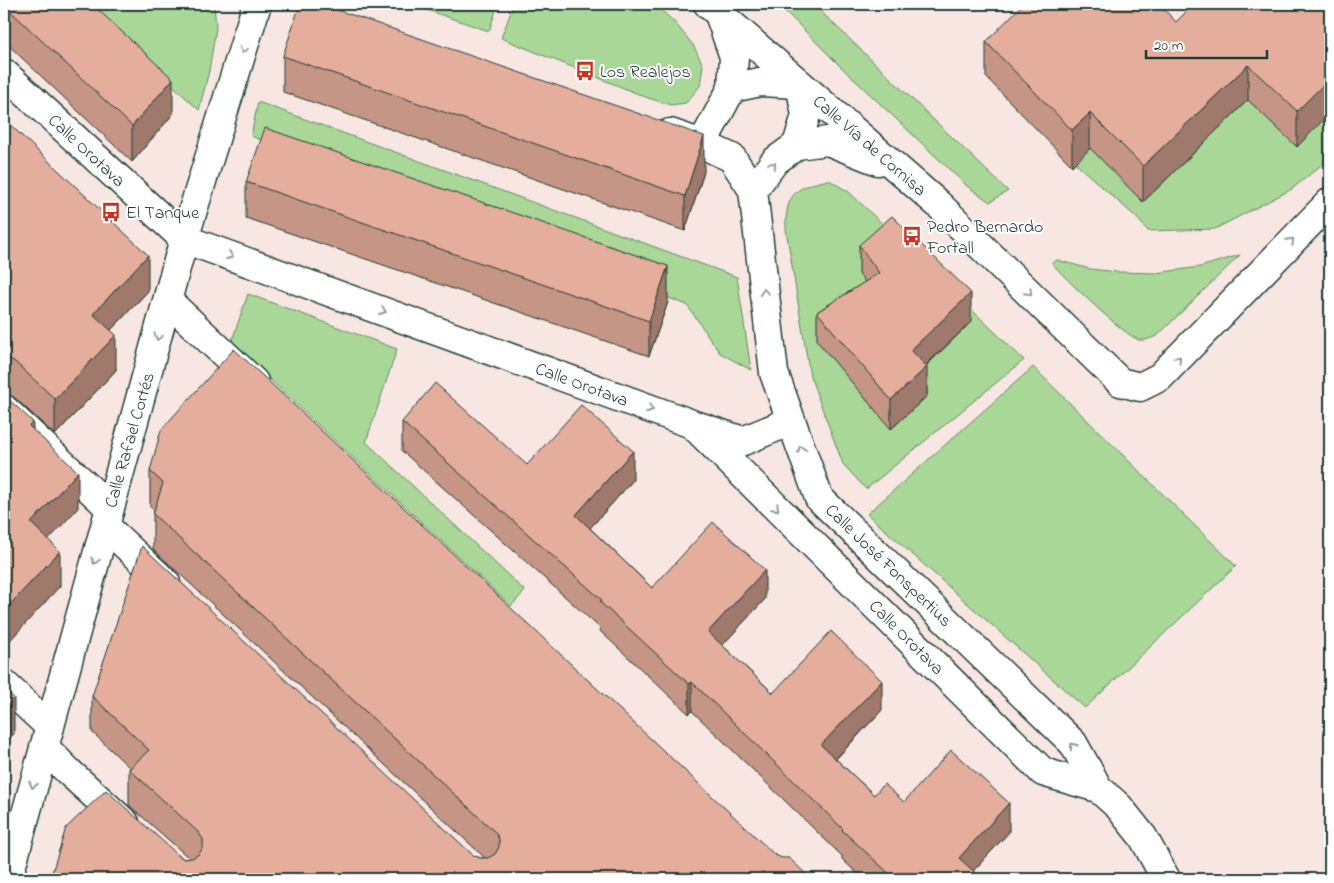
<svg xmlns="http://www.w3.org/2000/svg" width="1334" height="883" font-family="'Indie Flower',sans-serif">
	<rect width="100%" height="100%" fill="#f7e6e1"/>
	<filter id="ink" filterUnits="userSpaceOnUse"><feTurbulence type="fractalNoise" baseFrequency=".02" numOctaves="2"/><feDisplacementMap in="SourceGraphic" scale="10" xChannelSelector="R" yChannelSelector="G"/><feConvolveMatrix kernelMatrix="1 2 1 2 8 2 1 2 1" color-interpolation-filters="sRGB"/></filter>
	<g filter="url(#ink)">
		<path fill="#a8d797" stroke="#648a66" d="M85,4h129l2,24 -7,43 -10,39z
			M409,4h89l-9,27z
			M514,4h141l20,19 18,22 10,20 -3,21 -14,17 -15,2 -23,-7 -147,-60z
			M778,4h35l195,187 -18,11 -23,-16 -128,-121z
			M1227,4h103v154l-38,31 -77,40 -67,2 -12,-14 -60,-53z
			M258,102l479,175 14,93 -31,-17 -33,-48 -436,-169z
			M829,180l20,12 175,168 -158,129 -23,-25 -33,-88 -24,-147c-1,-36 11,-43 43,-49z
			M1240,255l-83,81c-5,2 -13,5 -18,4 -14,-4 -77,-64 -87,-77l5,-3 33,9 28,3 38,1 44,-6z
			M248,294l149,55 -31,93 159,149 -14,15 -280,-263z
			M1033,367l203,199 -151,142 -218,-194z"/>
		<g fill="none" stroke-linecap="round" stroke-linejoin="round">
			<defs>
				<path id="minor" d="M708,4l230,200 182,178 20,5 20,-10 170,-175
					M4,73l180,166 508,185 351,348 55,16
					M732,88l28,-6 40,2
					M670,133l32,11 30,14 21,32 21,183 45,125 254,245 25,45 21,19 24,30 23,42
					M702,144l30,-56 2,-31 -14,-40
					M797,145l9,-30 -6,-31
					M753,190l22,-29 22,-16 31,-4 50,20
					M168,301l86,81
					M4,409l106,99
					M698,426l45,15 48,-20
					M105,526l61,57
					M4,684l46,43
					M44,747l25,25 56,51
					M8,879l176,-640 73,-235"/>
			</defs>
			<use href="#minor" stroke="#1f3d34" stroke-width="31"/>
			<use href="#minor" stroke="#fff" stroke-width="28"/>
		</g>
		<path fill="#c59586" stroke="#1f3d34" d="M4,4l169,110 -41,48 -128,-121z
			M1330,4l-33,143 -49,-47 -105,102 -53,-54 -18,18 -86,-89v-35l190,-20z
			M283,56l421,116 -19,59 -402,-139z
			M4,119l144,172 -37,39 5,40 -61,65 -40,-37 -7,-4h-4z
			M246,182l422,120 -19,54 -403,-138z
			M859,245l112,77 -45,44 1,30 -36,33 -74,-88v-29l48,-30 -6,-8z
			M402,422l125,43 106,15 -43,48 62,60 113,11 -43,46 51,48 109,17 -46,49 38,36 30,7 105,30 -36,39 9,8h-119l-21,-20v-3l-150,-145 -3,3 -89,-83v-3l-198,-177z
			M150,471l625,384 -725,24 128,-24 6,4 5,-1 -60,-53v-36l1,-1 -38,-36v-36l381,159 7,3h5l-332,-309v-35l1,-4 -4,-3z"/>
		<path fill="#a0796d" stroke="#1f3d34" d="M1248,65v35l-105,102v-36z
			M1330,78v35l-33,34v-36z
			M173,79v35l-41,48v-36z
			M1090,113v35l-18,18v-36z
			M704,136v36l-19,59v-35z
			M148,255v36l-55,58v-35z
			M668,266v36l-19,54v-35z
			M971,293v29l-60,57v-29z
			M116,335v35l-61,65v-36z
			M927,367v29l-36,33v-29z
			M33,422v36l-4,-32z
			M633,451v29l-57,64v-29z
			M78,472v36l-47,51v-36z
			M60,551v35l-56,61v-36z
			M765,570v29l-57,62v-29z
			M882,681v29l-61,64v-29z
			M692,682v29l-3,3v-30z
			M14,698v36l-10,10v-36z
			M1009,803v29l-43,47 -7,-21z"/>
		<path fill="#e5ad9c" stroke="#1f3d34" d="M4,4h88l81,75 -41,47 -128,-121z
			M300,4h20l384,132 -19,60 -402,-140z
			M1023,4h136l17,18 18,-18h136v74l-33,33 -49,-46 -105,101 -53,-53 -18,17 -86,-88z
			M4,119l144,136 -55,59 23,21 -61,64 -40,-37 -7,-4 -4,1z
			M265,128l403,138 -19,55 -403,-139z
			M892,216l79,77 -60,57 16,17 -36,33 -74,-88 62,-39 -20,-28z
			M234,349l541,506 7,3h7l22,21h-761l16,-51 40,-38 72,65 6,4 8,-1 7,-4 4,-7v-8l-5,-7 -69,-63 20,-19 -57,-54 50,-150 331,309 7,3h8l7,-4 4,-7v-8l-4,-7 -342,-318 10,-31 -13,-12 11,-41z
			M435,383l92,82 54,-60 52,46 -57,64 76,73 61,-66 52,48 -57,62 65,61 58,-62 51,50 -61,64 53,50 10,-11 20,18 47,-52 58,53 -50,55 23,21h-87l-53,-49 1,-1 -151,-147 -3,2 -89,-82 2,-2 -200,-178z
			M4,395l29,27 -4,4 49,46 -47,51 29,28 -56,60z
			M4,689l10,9 -10,10z"/>
		<defs><path id="oneway-chevron" d="M-2-3.5L2.5 0L-2 3.5" fill="none" stroke-width="1.6" stroke-linecap="round" stroke-linejoin="round" transform="scale(1.25)"/></defs>
		<g stroke="#8f9e9a">
			<use href="#oneway-chevron" transform="translate(243 50) rotate(107)"/>
			<use href="#oneway-chevron" transform="translate(773 165) rotate(-49)"/>
			<use href="#oneway-chevron" transform="translate(1291 241) rotate(-45)"/>
			<use href="#oneway-chevron" transform="translate(230 256) rotate(20)"/>
			<use href="#oneway-chevron" transform="translate(764 292) rotate(-97)"/>
			<use href="#oneway-chevron" transform="translate(1029 292) rotate(45)"/>
			<use href="#oneway-chevron" transform="translate(383 311) rotate(20)"/>
			<use href="#oneway-chevron" transform="translate(158 337) rotate(106)"/>
			<use href="#oneway-chevron" transform="translate(1178 359) rotate(-46)"/>
			<use href="#oneway-chevron" transform="translate(650 409) rotate(20)"/>
			<use href="#oneway-chevron" transform="translate(801 449) rotate(-110)"/>
			<use href="#oneway-chevron" transform="translate(776 508) rotate(45)"/>
			<use href="#oneway-chevron" transform="translate(95 561) rotate(105)"/>
			<use href="#oneway-chevron" transform="translate(1073 746) rotate(-125)"/>
			<use href="#oneway-chevron" transform="translate(33 785) rotate(105)"/>
		</g>
	</g>
	<defs>
		<symbol id="bus-bare" viewBox="-9 -9 18 18"><path d="M-5-6H5V4H4V6H2V4H-2V6H-4V4H-5ZM-3.5-4V0h7V-4ZM-3.5 1.2v1.5H-2V1.2ZM2 1.2v1.5H3.5V1.2Z" fill="#c8321e" stroke="#fff" stroke-width="2.5" paint-order="stroke"/></symbol>
	</defs>
	<g fill-rule="evenodd">
		<use href="#bus-bare" x="571" y="57" width="28" height="28"/>
		<use href="#bus-bare" x="97" y="198" width="28" height="28"/>
		<use href="#bus-bare" x="898" y="222" width="28" height="28"/>
	</g>
	<g text-anchor="middle" stroke-width="4" stroke-linejoin="round" paint-order="stroke">
		<g font-size="18" fill="#1f3d34" stroke="#fff" text-anchor="start">
			<text x="600" y="77">Los Realejos</text>
			<text x="126" y="218">El Tanque</text>
			<text x="927" y="232">Pedro Bernardo<tspan x="927" dy="21">Fortall</tspan></text>
		</g>
		<g font-size="18" fill="#1f3d34" stroke="#fff">
			<text transform="translate(870 145) rotate(41)" y="6">Calle Vía de Cornisa</text>
			<text transform="translate(87 150) rotate(43)" y="6">Calle Orotava</text>
			<text transform="translate(582 384) rotate(20)" y="6">Calle Orotava</text>
			<text transform="translate(129 440) rotate(-74)" y="6">Calle Rafael Cortés</text>
			<text transform="translate(889 565) rotate(44)" y="6">Calle José Fonspertius</text>
			<text transform="translate(907 637) rotate(45)" y="6">Calle Orotava</text>
		</g>
	</g>
	<rect width="1334" height="883" fill="none" stroke="#fff" stroke-width="20"/>
	<rect x="10" y="10" width="1314" height="863" fill="none" stroke="#1f3d34" stroke-width="2" filter="url(#ink)"/>
	<path d="M1146 50v8h121v-8" fill="none" stroke="#1f3d34" stroke-width="2.5"/>
	<text x="1154" y="50" font-size="15" fill="#1f3d34" stroke="#ffffff" stroke-width="4" paint-order="stroke">20 m</text>
</svg>
